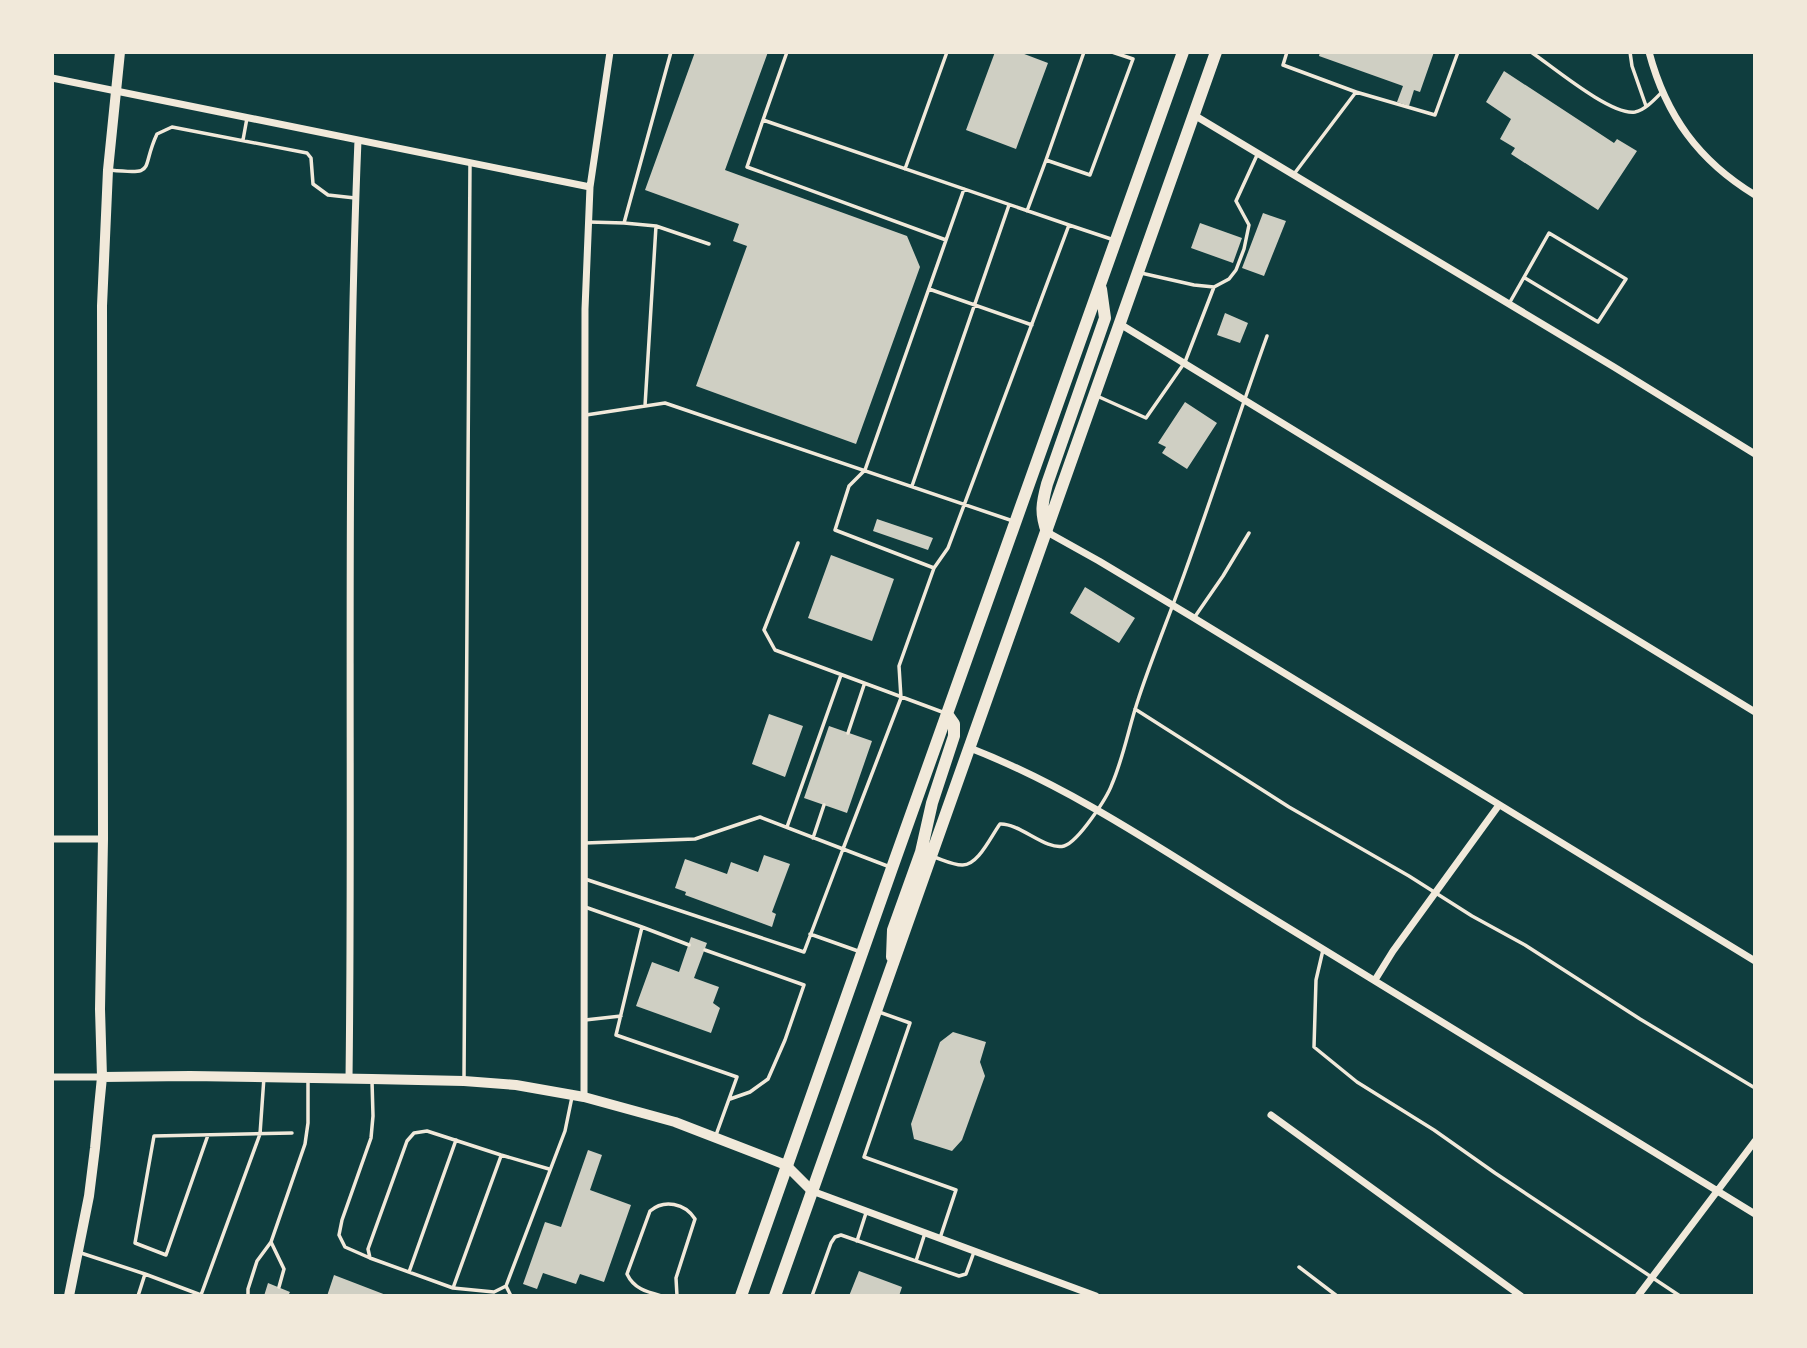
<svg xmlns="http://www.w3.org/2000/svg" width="1807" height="1348" font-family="Commissioner,sans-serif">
	<rect width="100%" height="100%" fill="#0f3d3e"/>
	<path fill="#cfcfc3" d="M695,52h73l-43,118 182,66 13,31 -64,177 -160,-58 51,-140 -14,-5 6,-17 -94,-34z
		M995,52h24l29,11 -32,86 -50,-19z
		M1320,52h114l-14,40 -6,-2 -5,16 -12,-4 6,-16 -84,-30z
		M1504,71l110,72 3,-4 20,12 -39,59 -87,-56 4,-6 -15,-9 11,-20 -25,-17z
		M1263,213l23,8 -22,55 -22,-8z
		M1200,223l42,15 -9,25 -42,-15z
		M1225,313l23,10 -8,20 -23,-8z
		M1185,402l32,21 -30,46 -25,-16 4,-6 -8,-4z
		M877,519l56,19 -5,12 -55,-19z
		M831,555l63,24 -22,62 -64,-23z
		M1085,587l50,31 -16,25 -49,-30z
		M769,714l34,12 -18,51 -33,-13z
		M829,726l43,15 -25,72 -43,-15z
		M764,855l26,9 -18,48 4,2 -4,13 -87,-32 1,-3 -11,-4 10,-29 42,15 4,-12 27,10z
		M691,937l16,6 -13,35 25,9 -6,16 7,5 -9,25 -75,-27 16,-44 27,10z
		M953,1032l33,10 -6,20 5,14 -23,64 -10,11 -38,-12 -3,-15 29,-82z
		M588,1150l14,5 -12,35 41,15 -27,77 -24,-8 -4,10 -33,-11 -6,16 -14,-5 22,-62 16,5z
		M859,1271l43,16 -3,9h-50z
		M334,1275l52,20v1h-59z
		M268,1283l22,9 -2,4h-24z"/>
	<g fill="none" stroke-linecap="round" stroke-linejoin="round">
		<path stroke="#f1e9da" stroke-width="3.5" d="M1287,52l-4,13 73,27 -62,82
			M1531,52c21,14 80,64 104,60 10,-2 19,-12 26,-19
			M1630,52l2,14 14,40
			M1356,92l79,23 23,-63
			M763,120l-16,47 199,73
			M243,140l4,-22
			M1046,160l38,-108
			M905,169l42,-117
			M110,170c48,5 30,0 47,-36l15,-7 135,26 4,5 2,26 15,11 27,3
			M1027,211l19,-51 44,15 43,-116 -21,-7
			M589,222l35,1
			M1069,225l45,15
			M656,226l53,18
			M1141,273l53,12 20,2 15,-8 7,-9 8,-21 5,-24 -13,-24 22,-48
			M929,289l103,36
			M1510,302l39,-69 77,46 -28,43 -73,-44
			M1097,396l49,22 39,-56 29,-75
			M645,406l11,-180 -32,-3 47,-171
			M586,415l79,-12 348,118
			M912,486l97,-281
			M798,543l-34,87 11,20 170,63
			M934,568l-99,-38 14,-44 16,-16 99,-281
			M1194,618l29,-42 26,-43
			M1135,709l154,98 120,69 63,40 53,29 115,74 115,69
			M848,733l16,-48
			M787,827l54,-152
			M813,838l11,-33
			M585,843l110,-4 65,-22 83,32 58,-151 -2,-32 35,-98 14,-20 121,-323 -306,-105 24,-68
			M934,857c9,3 19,8 28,8 16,1 29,-29 38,-41 20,-1 46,27 64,22 14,-4 43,-48 48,-62 12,-28 17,-58 27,-87 14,-42 31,-83 46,-125 28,-78 54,-158 82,-236
			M585,879l219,73 39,-103 47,18
			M585,907l57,20 -26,108 121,42 -21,58
			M642,927l47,18
			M810,934l48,17
			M705,950l99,35 -19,55 -17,39 -18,13 -20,7
			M1323,950l-7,30 -2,67 43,35 77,48 61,43 185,123
			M879,1012l31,11 -46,134 92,33 -16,48
			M585,1020l36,-4
			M464,1079l6,-916
			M208,1135l-42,120 -31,-12 19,-107 138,-3
			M549,1169l-48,-14 -74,-24 -13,2 -7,8 -39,108 2,9 83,30 41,4 12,-6 59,-155 7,-34
			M857,1241l9,-28
			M271,1242l13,27 -5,18
			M81,1253l64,21 56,21 59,-161 4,-57
			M370,1258l-25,-11 -6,-12 3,-15 29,-82 2,-22 -1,-35
			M916,1261l9,-28
			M1299,1267l38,29
			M409,1272l47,-132
			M506,1286l5,10
			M453,1288l48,-132
			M138,1296l7,-22
			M248,1296v-7l9,-28 14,-19 34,-98 3,-21v-43
			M662,1296c-15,-4 -28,-7 -35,-22l23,-63c14,-12 35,-8 45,8l-19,59 1,18
			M812,1296l19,-53 4,-6 6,-2 118,41 7,-2 8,-22"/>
		<path stroke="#f1e9da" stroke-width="7" d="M1649,52c17,64 50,109 106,143
			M52,78l538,109
			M1194,115l420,252 141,87
			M1120,324l635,388
			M1047,532l52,29 95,57 561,343
			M970,748c103,40 197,105 291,163 165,100 329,202 494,303
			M52,839h51
			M1375,980l18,-29 106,-146
			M52,1077h50
			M349,1079c4,-313 -4,-626 9,-939
			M584,1097l1,-788 5,-122 20,-135
			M1271,1115l250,181
			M812,1191l284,105
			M1638,1296l117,-155"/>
		<path stroke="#f1e9da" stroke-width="10" d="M102,1077l88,-1 182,3 92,2 52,4 68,12 91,25 111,43 26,26
			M69,1296l20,-100 6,-48 7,-71 -2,-68 3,-170 -1,-533 6,-136 12,-118"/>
		<path stroke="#f1e9da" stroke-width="12" d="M1047,532c-7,-19 -5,-29 0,-48l58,-166 -4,-29
			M892,957l1,-27 28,-78 11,-49 22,-67v-12l-7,-10
			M741,1296l151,-428 291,-816
			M775,1296l441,-1244"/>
	</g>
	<rect width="1807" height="1348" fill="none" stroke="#f1e9da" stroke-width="108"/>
</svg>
